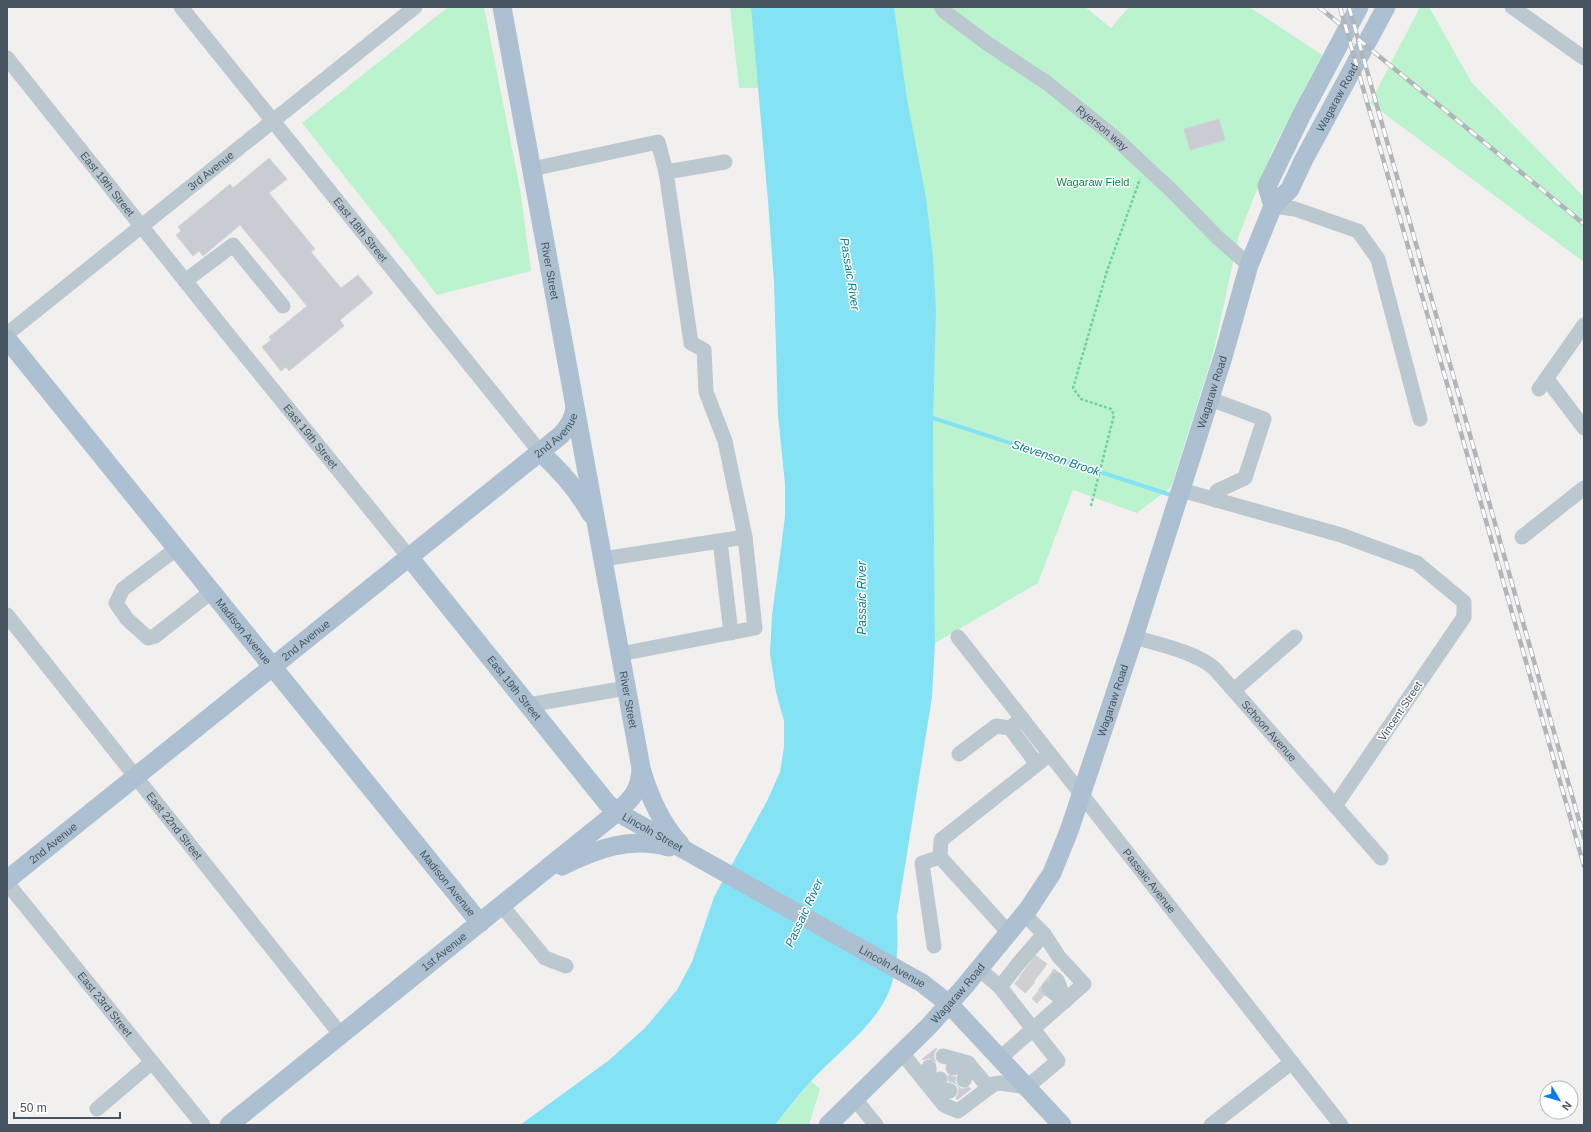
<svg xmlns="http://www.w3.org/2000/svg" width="1591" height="1132" font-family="Arial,sans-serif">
	<rect width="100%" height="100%" fill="#f2efef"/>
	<path fill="#baf3cd" d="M448,7h36l36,182 11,82 -94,24 -46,-60 -89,-112z
		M730,7h21l8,81h-20z
		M894,7h191l26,21 18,-21h120l73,48 -49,94 -34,86 -26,119 -42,133 -34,26 -64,-23 -35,93 -103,60 -2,-213 3,-118z
		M1420,7h9l43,76 112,114v65l-214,-159z
		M811,1081l9,8 -11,36h-34z"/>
	<path fill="#83e2f4" d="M751,7h143l13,92 19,99 7,60 3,54 -3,118 2,213 -3,54 -35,219c1,28 2,58 -12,84 -16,30 -50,55 -73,80 -13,14 -25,30 -37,45h-255l88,-64 37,-33 32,-38 15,-28 22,-65 53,-96 13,-29 4,-25v-26l-8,-29 -6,-38 2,-38 13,-99v-33l-7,-69 -4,-133 -6,-81z"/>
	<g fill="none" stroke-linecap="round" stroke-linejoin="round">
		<path stroke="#83e2f4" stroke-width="4" d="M933,418l241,78"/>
	</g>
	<path fill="#c9ccd2" stroke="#d3d5db" d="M1219,119l6,21 -35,10 -6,-21z
		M269,158l18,21 -18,14 46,56 -4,3 30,36 17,-13 15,18 -33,27 4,6 -55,45 -3,-4 -5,4 -19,-24 9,-7 -2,-3 38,-31 -67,-81 -37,31 -4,-5 -6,5 -17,-21 5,-4 -3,-4 52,-43 3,4z
		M936,1048l1,1 -3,4v5l2,4 -7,-4 -6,2 -1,-1z
		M948,1075l8,2 -1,5 3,5 4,2 7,-2 2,2 -14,11 -1,-2 2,-4 1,-6 -3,-4 -8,-3z"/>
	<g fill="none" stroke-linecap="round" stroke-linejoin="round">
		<path stroke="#cfd0d2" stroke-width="15" stroke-dasharray="15 8" stroke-linecap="butt" d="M1031,961l26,19
			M1024,970l25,19
			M1019,978l23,20"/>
		<path stroke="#6ed49e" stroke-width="2.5" stroke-dasharray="3 2" stroke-linecap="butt" d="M1091,506l23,-91 -3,-6 -30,-10 -8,-11 34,-117 33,-92"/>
		<g stroke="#bbc8d0" stroke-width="15">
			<path id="s1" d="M181,7l359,445"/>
			<path id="s2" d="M941,7l4,5 43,32 59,39 66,53 59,55 46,47 31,27"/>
			<path d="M1512,7l72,51"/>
			<path id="s3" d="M7,58l215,269 187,230"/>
			<path d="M532,169l126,-27 8,30"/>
			<path d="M1273,206l22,3 63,22 20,28 42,160"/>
			<path d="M185,281l48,-36 50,61"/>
			<path id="s4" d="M7,334l408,-327"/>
			<path d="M1547,379l37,49"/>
			<path d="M1539,389l45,-64"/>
			<path d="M1210,399l54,20 -19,59 -28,13 -2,9"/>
			<path d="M1181,490l160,45 76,28 47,39v15l-129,189"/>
			<path d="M1522,537l62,-49"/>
			<path d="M720,541l11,92"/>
			<path d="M176,549l-53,40 -7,14 11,16 21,19 7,-2 56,-44"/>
			<path d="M603,559l142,-22 -20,-96 -19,-49 -2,-42 -13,-7 -25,-171 59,-10"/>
			<path id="s5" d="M7,615l334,420"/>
			<path id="s6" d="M958,637l383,488"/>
			<path id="s7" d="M1134,637c27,8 58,14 80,31l167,190"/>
			<path d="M620,654l135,-26 -10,-91"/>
			<path d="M1234,690l61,-53"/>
			<path d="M528,705l98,-17"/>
			<path d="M1022,718l-12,10 27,36"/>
			<path d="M959,754l37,-28 14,2"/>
			<path id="s8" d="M7,883l196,242"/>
			<path d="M502,906l43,52 21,8"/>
			<path d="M1009,933l-69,-76 1,-17 109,-86"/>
			<path d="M934,946l-12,-83 18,-6"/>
			<path d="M1000,987l18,-23 26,-30"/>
			<path d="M1049,989l16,12 -8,-21"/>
			<path d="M902,1053l42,52 14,6 36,-27 6,-1 27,4 31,-26 -58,-74 -21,-18"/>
			<path d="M943,1056l25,7 -15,5"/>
			<path d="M1000,1058l84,-74 -25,-27 -15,-23 -20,-20"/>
			<path d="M929,1067v18l11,-6"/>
			<path d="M964,1080l4,-17 21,25"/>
			<path d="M929,1085l21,6"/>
			<path d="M855,1099l21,26"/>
			<path d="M97,1109l55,-47"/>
			<path d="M1211,1125l81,-63"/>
		</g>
		<g stroke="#acc0d1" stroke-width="19">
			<path id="s9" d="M502,7l139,761c8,28 19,54 39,76"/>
			<path d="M1273,206l-6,-20 34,-70 58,-109"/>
			<path id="s10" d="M7,339l473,584"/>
			<path d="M540,452c20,18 38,39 51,62"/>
			<path id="s11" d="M409,557l198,246 10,9 305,171 27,21 113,121"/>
			<path d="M562,866c34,-17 69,-30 107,-19"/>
			<path id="s12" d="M7,880l554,-445c8,-9 12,-15 14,-27"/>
			<path id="s13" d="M229,1125l388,-313c15,-13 23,-22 24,-43"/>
			<path id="s14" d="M828,1125l101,-99 35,-39 65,-79 23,-35 17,-42 65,-194 89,-280 26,-92 24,-59 17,-17 13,-28 83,-154"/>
		</g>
		<defs>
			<path id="rail" d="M1319,7l28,23
				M1340,7l244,859
				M1349,7l235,831
				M1358,39l226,185"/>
		</defs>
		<use href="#rail" stroke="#b1b5ba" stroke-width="4.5"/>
		<use href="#rail" stroke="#fff" stroke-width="3" stroke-dasharray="9" stroke-linecap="butt"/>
	</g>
	<g text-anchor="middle" stroke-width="3" stroke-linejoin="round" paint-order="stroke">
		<g font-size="11" fill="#45545f" stroke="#fff">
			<text dy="4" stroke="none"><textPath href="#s14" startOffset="1168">Wagaraw Road</textPath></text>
			<text dy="4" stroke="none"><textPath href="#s2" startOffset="202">Ryerson way</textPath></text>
			<text dy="4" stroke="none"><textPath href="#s4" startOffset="261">3rd Avenue</textPath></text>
			<text dy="4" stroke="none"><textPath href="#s3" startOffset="161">East 19th Street</textPath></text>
			<text dy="4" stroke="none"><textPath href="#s1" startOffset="286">East 18th Street</textPath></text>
			<text dy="4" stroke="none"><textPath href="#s9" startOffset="268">River Street</textPath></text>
			<text dy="4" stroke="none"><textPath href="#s14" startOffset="845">Wagaraw Road</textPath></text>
			<text dy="4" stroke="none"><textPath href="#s12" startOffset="707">2nd Avenue</textPath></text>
			<text dy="4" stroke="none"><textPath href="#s3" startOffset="485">East 19th Street</textPath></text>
			<text dy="4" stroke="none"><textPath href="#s10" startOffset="376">Madison Avenue</textPath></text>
			<text dy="4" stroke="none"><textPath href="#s12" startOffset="383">2nd Avenue</textPath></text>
			<text dy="4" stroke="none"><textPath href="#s11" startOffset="168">East 19th Street</textPath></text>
			<text dy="4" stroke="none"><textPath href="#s9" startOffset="704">River Street</textPath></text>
			<text dy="4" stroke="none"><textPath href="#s14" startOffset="521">Wagaraw Road</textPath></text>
			<text transform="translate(1400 711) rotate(-56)" y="4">Vincent Street</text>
			<text dy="4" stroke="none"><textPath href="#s7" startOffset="170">Schoon Avenue</textPath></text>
			<text dy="4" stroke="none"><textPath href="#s5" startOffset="269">East 22nd Street</textPath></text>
			<text dy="4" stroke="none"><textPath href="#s11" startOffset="370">Lincoln Street</textPath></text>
			<text dy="4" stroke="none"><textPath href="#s12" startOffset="59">2nd Avenue</textPath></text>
			<text dy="4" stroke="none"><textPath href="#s6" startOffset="310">Passaic Avenue</textPath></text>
			<text dy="4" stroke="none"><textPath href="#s10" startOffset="700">Madison Avenue</textPath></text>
			<text dy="4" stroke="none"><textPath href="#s13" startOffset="276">1st Avenue</textPath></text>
			<text dy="4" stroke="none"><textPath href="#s11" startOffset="645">Lincoln Avenue</textPath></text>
			<text dy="4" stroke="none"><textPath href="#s14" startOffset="185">Wagaraw Road</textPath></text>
			<text dy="4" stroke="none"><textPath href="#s8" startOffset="156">East 23rd Street</textPath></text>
		</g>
		<g font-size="11" fill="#0e8746" stroke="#fff">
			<text x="1093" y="186">Wagaraw Field</text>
		</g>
		<g font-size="12" font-style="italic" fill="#037e96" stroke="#fff">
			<text transform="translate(850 274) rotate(81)" y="4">Passaic River</text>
			<text transform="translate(1056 458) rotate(18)" y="4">Stevenson Brook</text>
			<text transform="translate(862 598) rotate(-90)" y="4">Passaic River</text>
			<text transform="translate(804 913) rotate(-65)" y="4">Passaic River</text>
		</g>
	</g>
	<rect width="1591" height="1132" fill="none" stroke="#45545f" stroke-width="16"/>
	<g transform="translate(1559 1100) rotate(128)"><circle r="19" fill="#ffffff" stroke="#b5bbbf"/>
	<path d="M0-3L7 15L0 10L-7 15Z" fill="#0879f2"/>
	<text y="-6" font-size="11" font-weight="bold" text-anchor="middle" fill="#45545f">N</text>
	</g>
	<path d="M14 1112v6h106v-6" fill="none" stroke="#45545f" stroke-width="2"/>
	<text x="20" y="1112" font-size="12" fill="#45545f" stroke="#ffffff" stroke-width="3" paint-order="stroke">50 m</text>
</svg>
